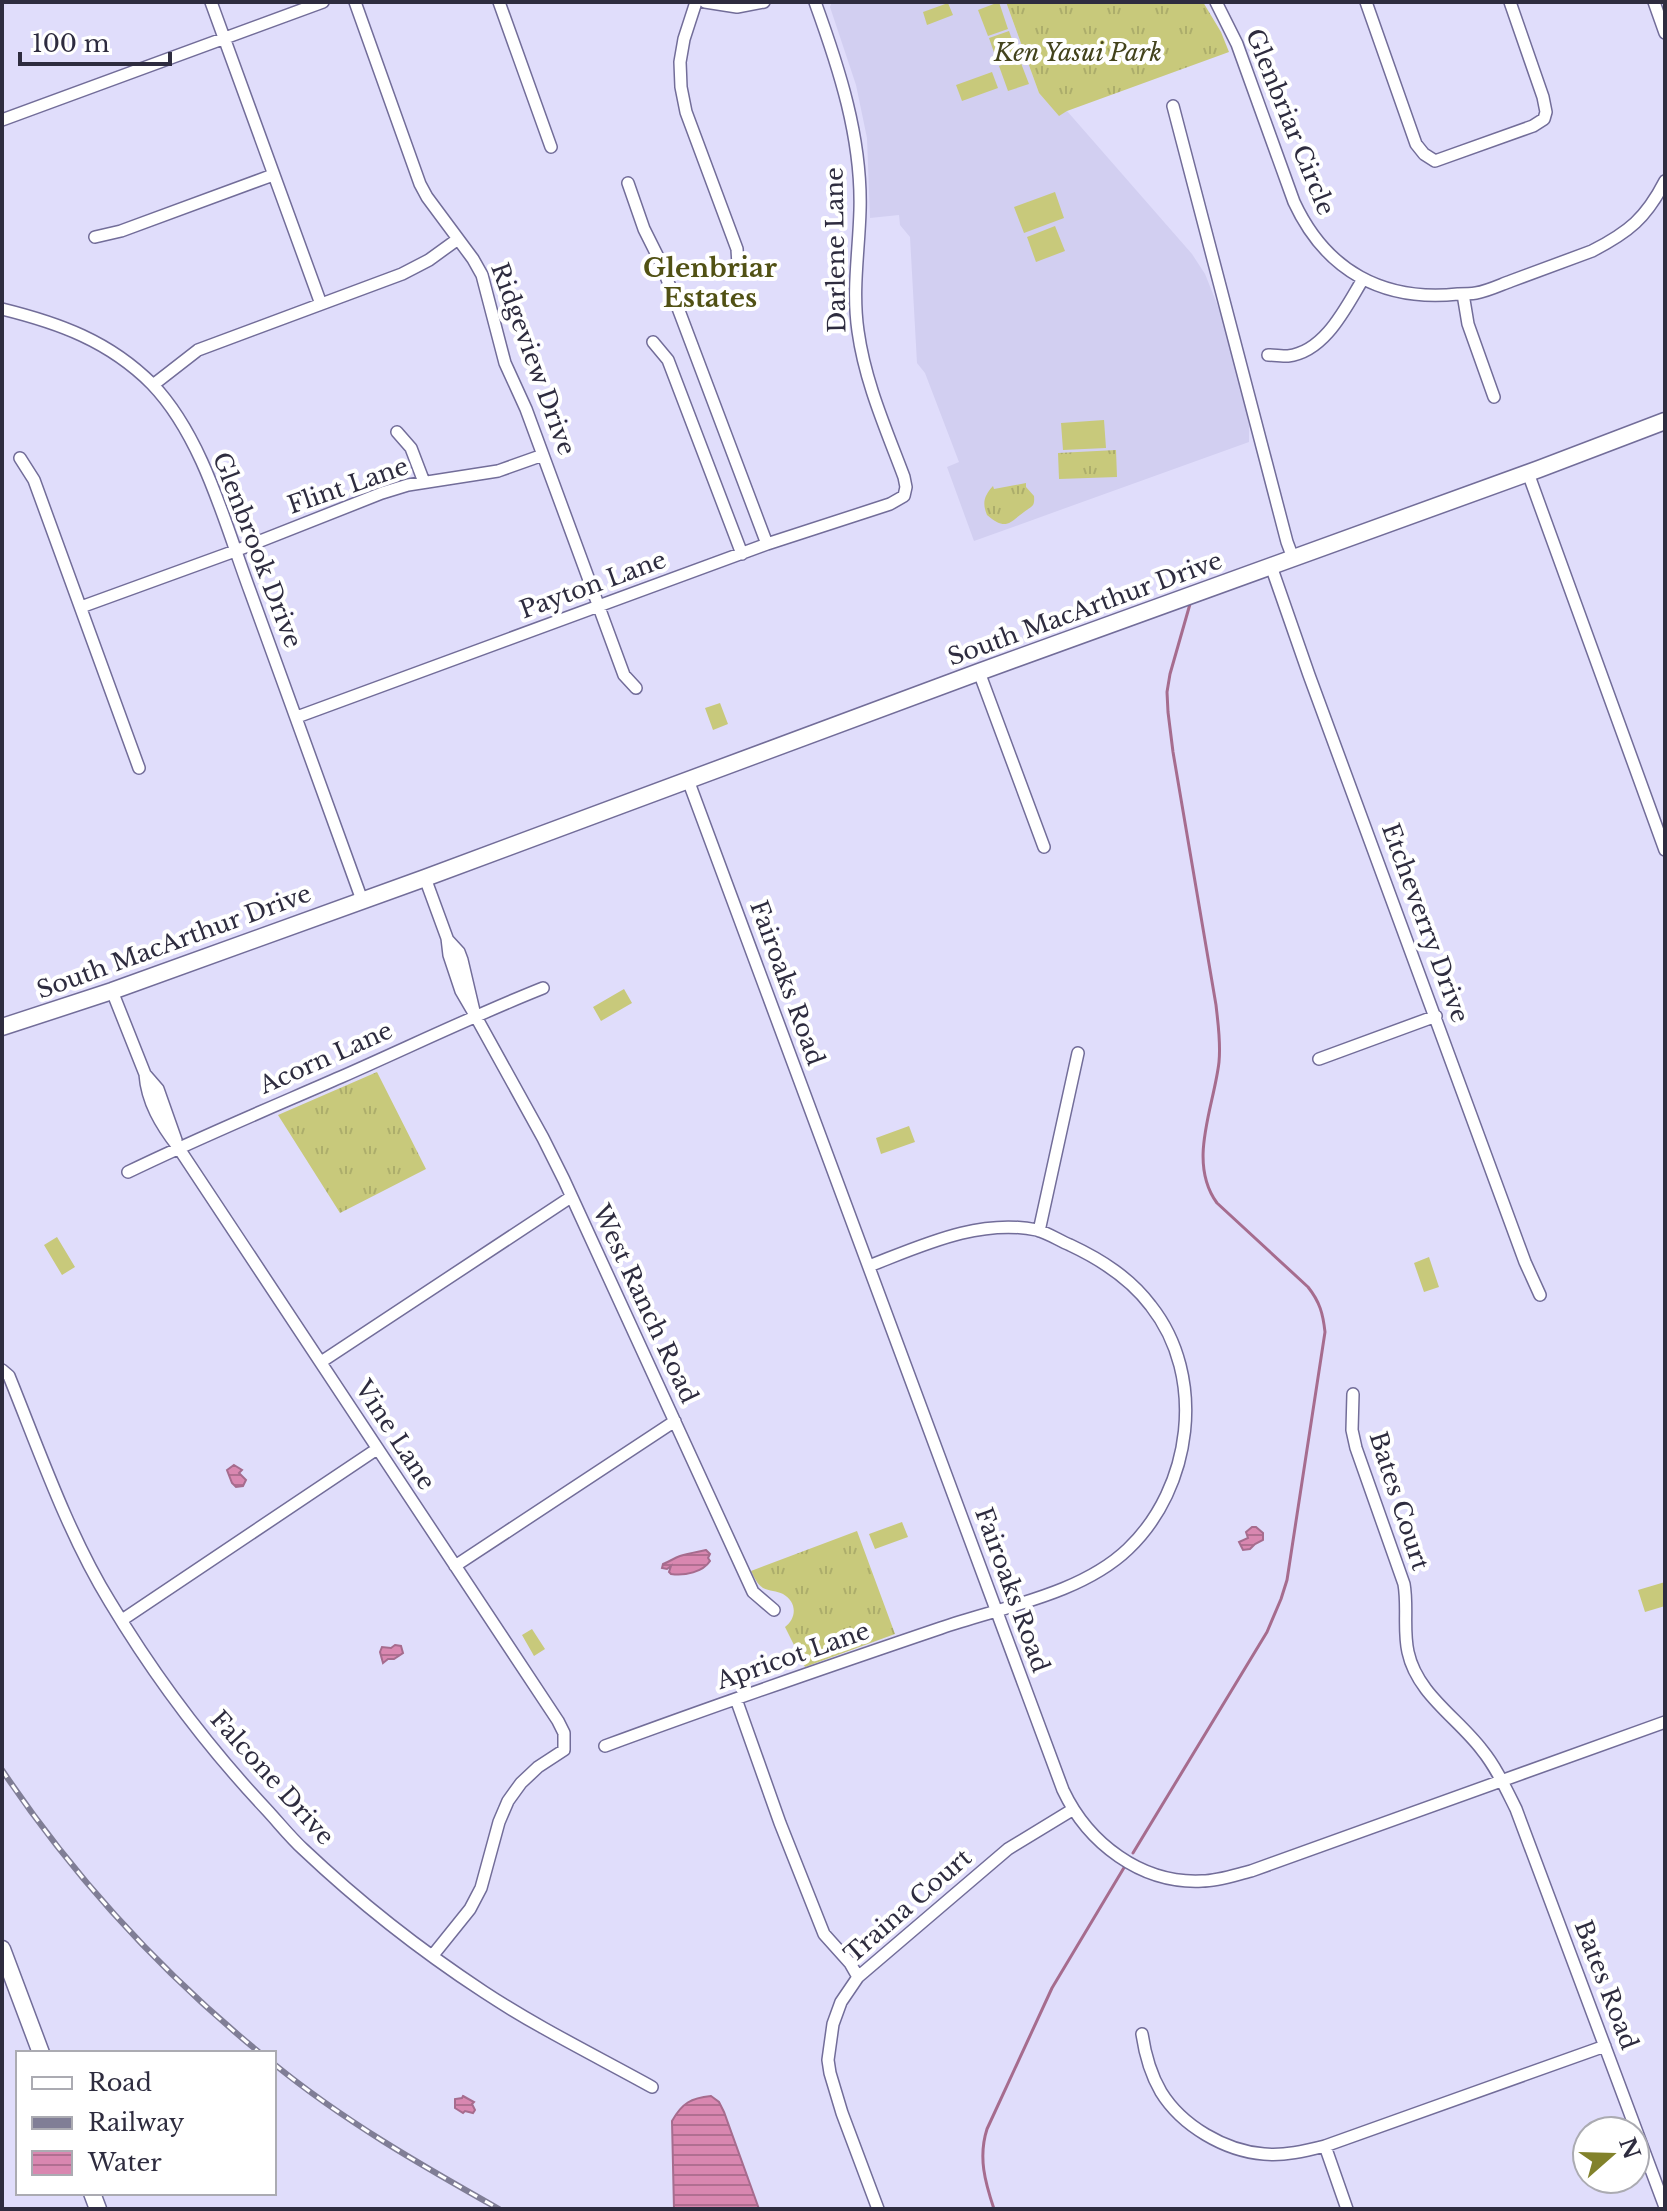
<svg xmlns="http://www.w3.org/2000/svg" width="1667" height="2211" font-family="'Libre Baskerville',serif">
	<defs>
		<pattern id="grass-tufts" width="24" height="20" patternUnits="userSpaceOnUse" patternTransform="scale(2)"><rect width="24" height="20" fill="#c8c97b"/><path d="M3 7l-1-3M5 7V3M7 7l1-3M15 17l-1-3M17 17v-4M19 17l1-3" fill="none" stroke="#acad6b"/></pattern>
		<pattern id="water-rules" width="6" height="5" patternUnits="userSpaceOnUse" patternTransform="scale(2)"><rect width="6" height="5" fill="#d987b0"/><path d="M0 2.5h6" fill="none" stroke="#b06f91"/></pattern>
	</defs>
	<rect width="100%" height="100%" fill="#e0ddfb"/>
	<path fill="#d2cff1" d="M832,2h174l33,91 20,22 8,-4 125,143 13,20 16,40 23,88 5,23v17l-275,99 -27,-74 12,-5 -34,-89 -8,-10 -7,-126 -10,-12 -1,-10 -29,3 -3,-80 -11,-53 -26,-78z"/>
	<path fill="url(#grass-tufts)" d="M1006,2h197l18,30 8,20 -162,59 -8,5 -20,-23z
		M1116,450l1,27 -58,2 -1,-26z
		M1026,483v4l8,9c1,11 -2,10 -10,16 -15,11 -18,19 -37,3 -5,-12 -3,-19 6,-29l1,3z
		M377,1072l49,97 -86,44 -62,-98z
		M857,1531l38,103 -90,33 -20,-40c12,-9 12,-25 -2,-33 -6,-3 -14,-3 -20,-6 -6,-4 -9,-11 -12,-17z"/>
	<path fill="#c8c97b" d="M999,2l9,27 -20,7 -10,-26z
		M948,3l5,12 -26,10 -4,-13z
		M1009,31l9,25 -20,8 -9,-26z
		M1019,58l10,26 -21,7 -9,-25z
		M992,72l6,16 -36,13 -6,-16z
		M1055,192l9,26 -40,15 -10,-26z
		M1055,226l10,25 -29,11 -9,-25z
		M1104,420l2,28 -43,2 -2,-27z
		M720,703l8,21 -15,6 -8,-22z
		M624,989l8,14 -31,18 -8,-14z
		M909,1126l6,16 -34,12 -5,-16z
		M57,1237l18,30 -13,8 -18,-30z
		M1429,1257l10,30 -15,5 -10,-29z
		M902,1522l6,15 -33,12 -6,-15z
		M1665,1582v24l-20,6 -7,-22z
		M532,1629l13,20 -11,7 -12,-21z"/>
	<path fill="url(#water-rules)" stroke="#a66c8e" stroke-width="2" d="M234,1465l8,5 -3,3 7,7 -3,6 -7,1 -4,-4 -5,-13z
		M1252,1527h4l7,6v7l-8,4 -5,5 -7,1 -4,-8 9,-4 -2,-6z
		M706,1550l4,4 -2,4 2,3c-7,11 -25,15 -39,13l-2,-2 2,-6 -4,3 -5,-1 1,-4c6,-2 11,-6 17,-8 9,-3 17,-4 26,-6z
		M395,1645l6,1 2,7 -9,6h-6l-5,4 -3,-11 2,-5 9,1z
		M463,2096l11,6 -2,2 3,6 -2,3 -8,-2 -2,2 -8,-5v-9l7,-1z
		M711,2096l8,6 5,10 35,97h-85l-2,-88c10,-18 19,-23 39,-25z"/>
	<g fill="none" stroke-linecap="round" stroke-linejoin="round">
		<path stroke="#a66c8e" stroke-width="3" d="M1133,1853l134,-221 14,-33 6,-19 38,-248c-2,-18 -5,-30 -17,-45l-91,-84c-30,-41 -3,-96 2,-141 2,-20 -1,-38 -3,-57l-43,-253 -5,-40 -1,-20 3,-18 20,-70
			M994,2209c-9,-27 -16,-52 -7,-80l65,-141 73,-122"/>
		<defs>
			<path id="street" d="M211,2l110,302
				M355,2l65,182 7,13 46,62 9,16 23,88 21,46 98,266 12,13
				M499,2l52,145
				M696,2l-12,37 -4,23 1,25 5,25 51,137 1,16
				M705,2l32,5 27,-5
				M1216,2l21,42 57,158c32,69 89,100 164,92 6,0 12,0 18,-1 12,-2 24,-8 35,-12 27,-10 54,-20 81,-30 37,-19 54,-33 73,-70
				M1366,2l50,142 8,10 11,7 98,-35 11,-7 2,-7 -3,-15 -33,-95
				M1654,2l11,31
				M1173,106l114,436 6,16
				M2,120l321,-118
				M628,183l16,46 17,34 106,281
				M95,237l26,-6 152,-56
				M1463,294l5,30 26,73
				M2,309c57,14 107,32 150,75 51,53 73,140 98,207 38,103 75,206 112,309
				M653,342l15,18 74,194
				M1268,355c6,0 13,1 20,1 37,-4 58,-49 75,-77
				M153,385l45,-35 204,-76 27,-14 29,-21
				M397,432l14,16 13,34
				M20,458l14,22 105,288
				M1528,473l137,377
				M1271,566l38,109 216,587 15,33
				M81,607l154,-56 147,-58 26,-8 90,-14 45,-16
				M979,672l65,175
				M297,717l470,-173 123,-40 14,-8 2,-9 -2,-10c-18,-48 -39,-95 -46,-146 -6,-41 1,-80 2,-121 2,-72 -21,-142 -45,-208
				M688,780l375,1010c25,53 78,94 139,91 16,0 33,-6 49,-10l414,-149
				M425,878l22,60 2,17 12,36 14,24 68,123 21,42 189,412 21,18
				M447,939l12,13 3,8 12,51
				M112,991l33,83 13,15 18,51
				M1319,1059l117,-43
				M145,1074c2,28 16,51 33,73l380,574 6,12v17l-26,17 -17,16 -13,18 -9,21 -18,66 -11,21 -37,46
				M128,1172c70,-34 142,-64 213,-95 68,-30 134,-62 202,-89
				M1039,1231l39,-178
				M321,1362l250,-165
				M2,1370l7,6c30,74 59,158 101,226 45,75 97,144 156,207 13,14 24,28 37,40 56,53 117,101 181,143 53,35 112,64 168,95
				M1353,1394l-1,36 4,18 48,136c4,22 -1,46 4,68 9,42 50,66 74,98 14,17 24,39 34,59l149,398
				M455,1566l220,-145
				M122,1620l255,-171
				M736,1699l44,124 44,111 26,29 8,14
				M605,1746c111,-41 224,-80 336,-118 61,-21 140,-34 187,-79 64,-61 79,-172 23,-243 -21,-28 -49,-46 -81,-61 -10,-4 -22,-12 -33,-15 -58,-12 -116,16 -168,36
				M1142,2034c3,20 9,41 19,58 21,34 64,59 103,62 20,2 41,-3 61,-8l280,-100
				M1325,2146l22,63
				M878,2209l-36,-96 -12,-40 -2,-13 5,-36 8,-22 17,-25 150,-128 64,-39"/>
			<path id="secondary" d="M2,1027l110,-36 313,-113 554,-206 560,-203 126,-48
				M2,1949l39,104
				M92,2193l6,16"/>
		</defs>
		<use href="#street" stroke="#726d99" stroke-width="14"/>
		<use href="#secondary" stroke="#726d99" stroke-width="19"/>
		<use href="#street" stroke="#fff" stroke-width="11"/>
		<use href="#secondary" stroke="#fff" stroke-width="16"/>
		<defs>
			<path id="rail" d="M2,1770c71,106 159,202 258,283
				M274,2064c70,57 147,101 225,145"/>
		</defs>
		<use href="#rail" stroke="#807e96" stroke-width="6"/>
		<use href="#rail" stroke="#fff" stroke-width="3" stroke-dasharray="9" stroke-linecap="butt"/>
	</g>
	<g text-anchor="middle" stroke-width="8" stroke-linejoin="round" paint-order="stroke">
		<g font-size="24" font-style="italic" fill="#43431d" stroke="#fff">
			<text x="1078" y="61">Ken Yasui Park</text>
		</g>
		<g font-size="24" fill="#2e2c3f" stroke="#fff">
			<text transform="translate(1290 122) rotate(68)" y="8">Glenbriar Circle</text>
			<text transform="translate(836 250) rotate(-91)" y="8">Darlene Lane</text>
			<text transform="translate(533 359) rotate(70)" y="8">Ridgeview Drive</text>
			<text transform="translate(348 486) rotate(-19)" y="8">Flint Lane</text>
			<text transform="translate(257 550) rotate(69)" y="8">Glenbrook Drive</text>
			<text transform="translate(593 585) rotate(-20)" y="8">Payton Lane</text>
			<text transform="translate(1085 609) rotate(-20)" y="8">South MacArthur Drive</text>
			<text transform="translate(1425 923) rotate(70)" y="8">Etcheverry Drive</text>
			<text transform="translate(174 942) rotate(-20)" y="8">South MacArthur Drive</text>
			<text transform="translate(787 983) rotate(70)" y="8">Fairoaks Road</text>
			<text transform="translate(326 1058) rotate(-24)" y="8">Acorn Lane</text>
			<text transform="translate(645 1304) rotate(65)" y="8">West Ranch Road</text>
			<text transform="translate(395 1435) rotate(57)" y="8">Vine Lane</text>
			<text transform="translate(1399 1501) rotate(72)" y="8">Bates Court</text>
			<text transform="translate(1012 1590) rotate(70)" y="8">Fairoaks Road</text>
			<text transform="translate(793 1656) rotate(-19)" y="8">Apricot Lane</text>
			<text transform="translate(272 1778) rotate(48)" y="8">Falcone Drive</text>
			<text transform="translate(908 1906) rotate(-41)" y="8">Traina Court</text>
			<text transform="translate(1606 1985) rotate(69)" y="8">Bates Road</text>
		</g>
		<g font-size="26" font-weight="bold" fill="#515114" stroke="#fff">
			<text x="710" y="277">Glenbriar<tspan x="710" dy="30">Estates</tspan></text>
		</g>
	</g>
	<rect width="1667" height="2211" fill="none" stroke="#2e2c3f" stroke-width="8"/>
	<rect x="16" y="2051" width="260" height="144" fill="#ffffff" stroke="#ababb2" stroke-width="2"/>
	<rect x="32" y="2077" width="40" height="12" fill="#ffffff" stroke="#ababb2" stroke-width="2"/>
	<text x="88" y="2091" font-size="24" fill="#2e2c3f">Road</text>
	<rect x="32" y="2117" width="40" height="12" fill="#807e96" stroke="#ababb2" stroke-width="2"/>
	<text x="88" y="2131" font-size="24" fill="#2e2c3f">Railway</text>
	<rect x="32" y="2151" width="40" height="24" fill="url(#water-rules)" stroke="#ababb2" stroke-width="2"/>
	<text x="88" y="2171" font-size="24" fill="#2e2c3f">Water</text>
	<g transform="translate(1611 2155) rotate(70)"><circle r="38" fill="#ffffff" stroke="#ababb2" stroke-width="2"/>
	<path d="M0-6L14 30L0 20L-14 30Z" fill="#82822b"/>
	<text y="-12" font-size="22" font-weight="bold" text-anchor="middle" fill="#2e2c3f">N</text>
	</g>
	<path d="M20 52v12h150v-12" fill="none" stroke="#2e2c3f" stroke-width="4"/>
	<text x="32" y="52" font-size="24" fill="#2e2c3f" stroke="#ffffff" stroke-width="6" paint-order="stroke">100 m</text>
</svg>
